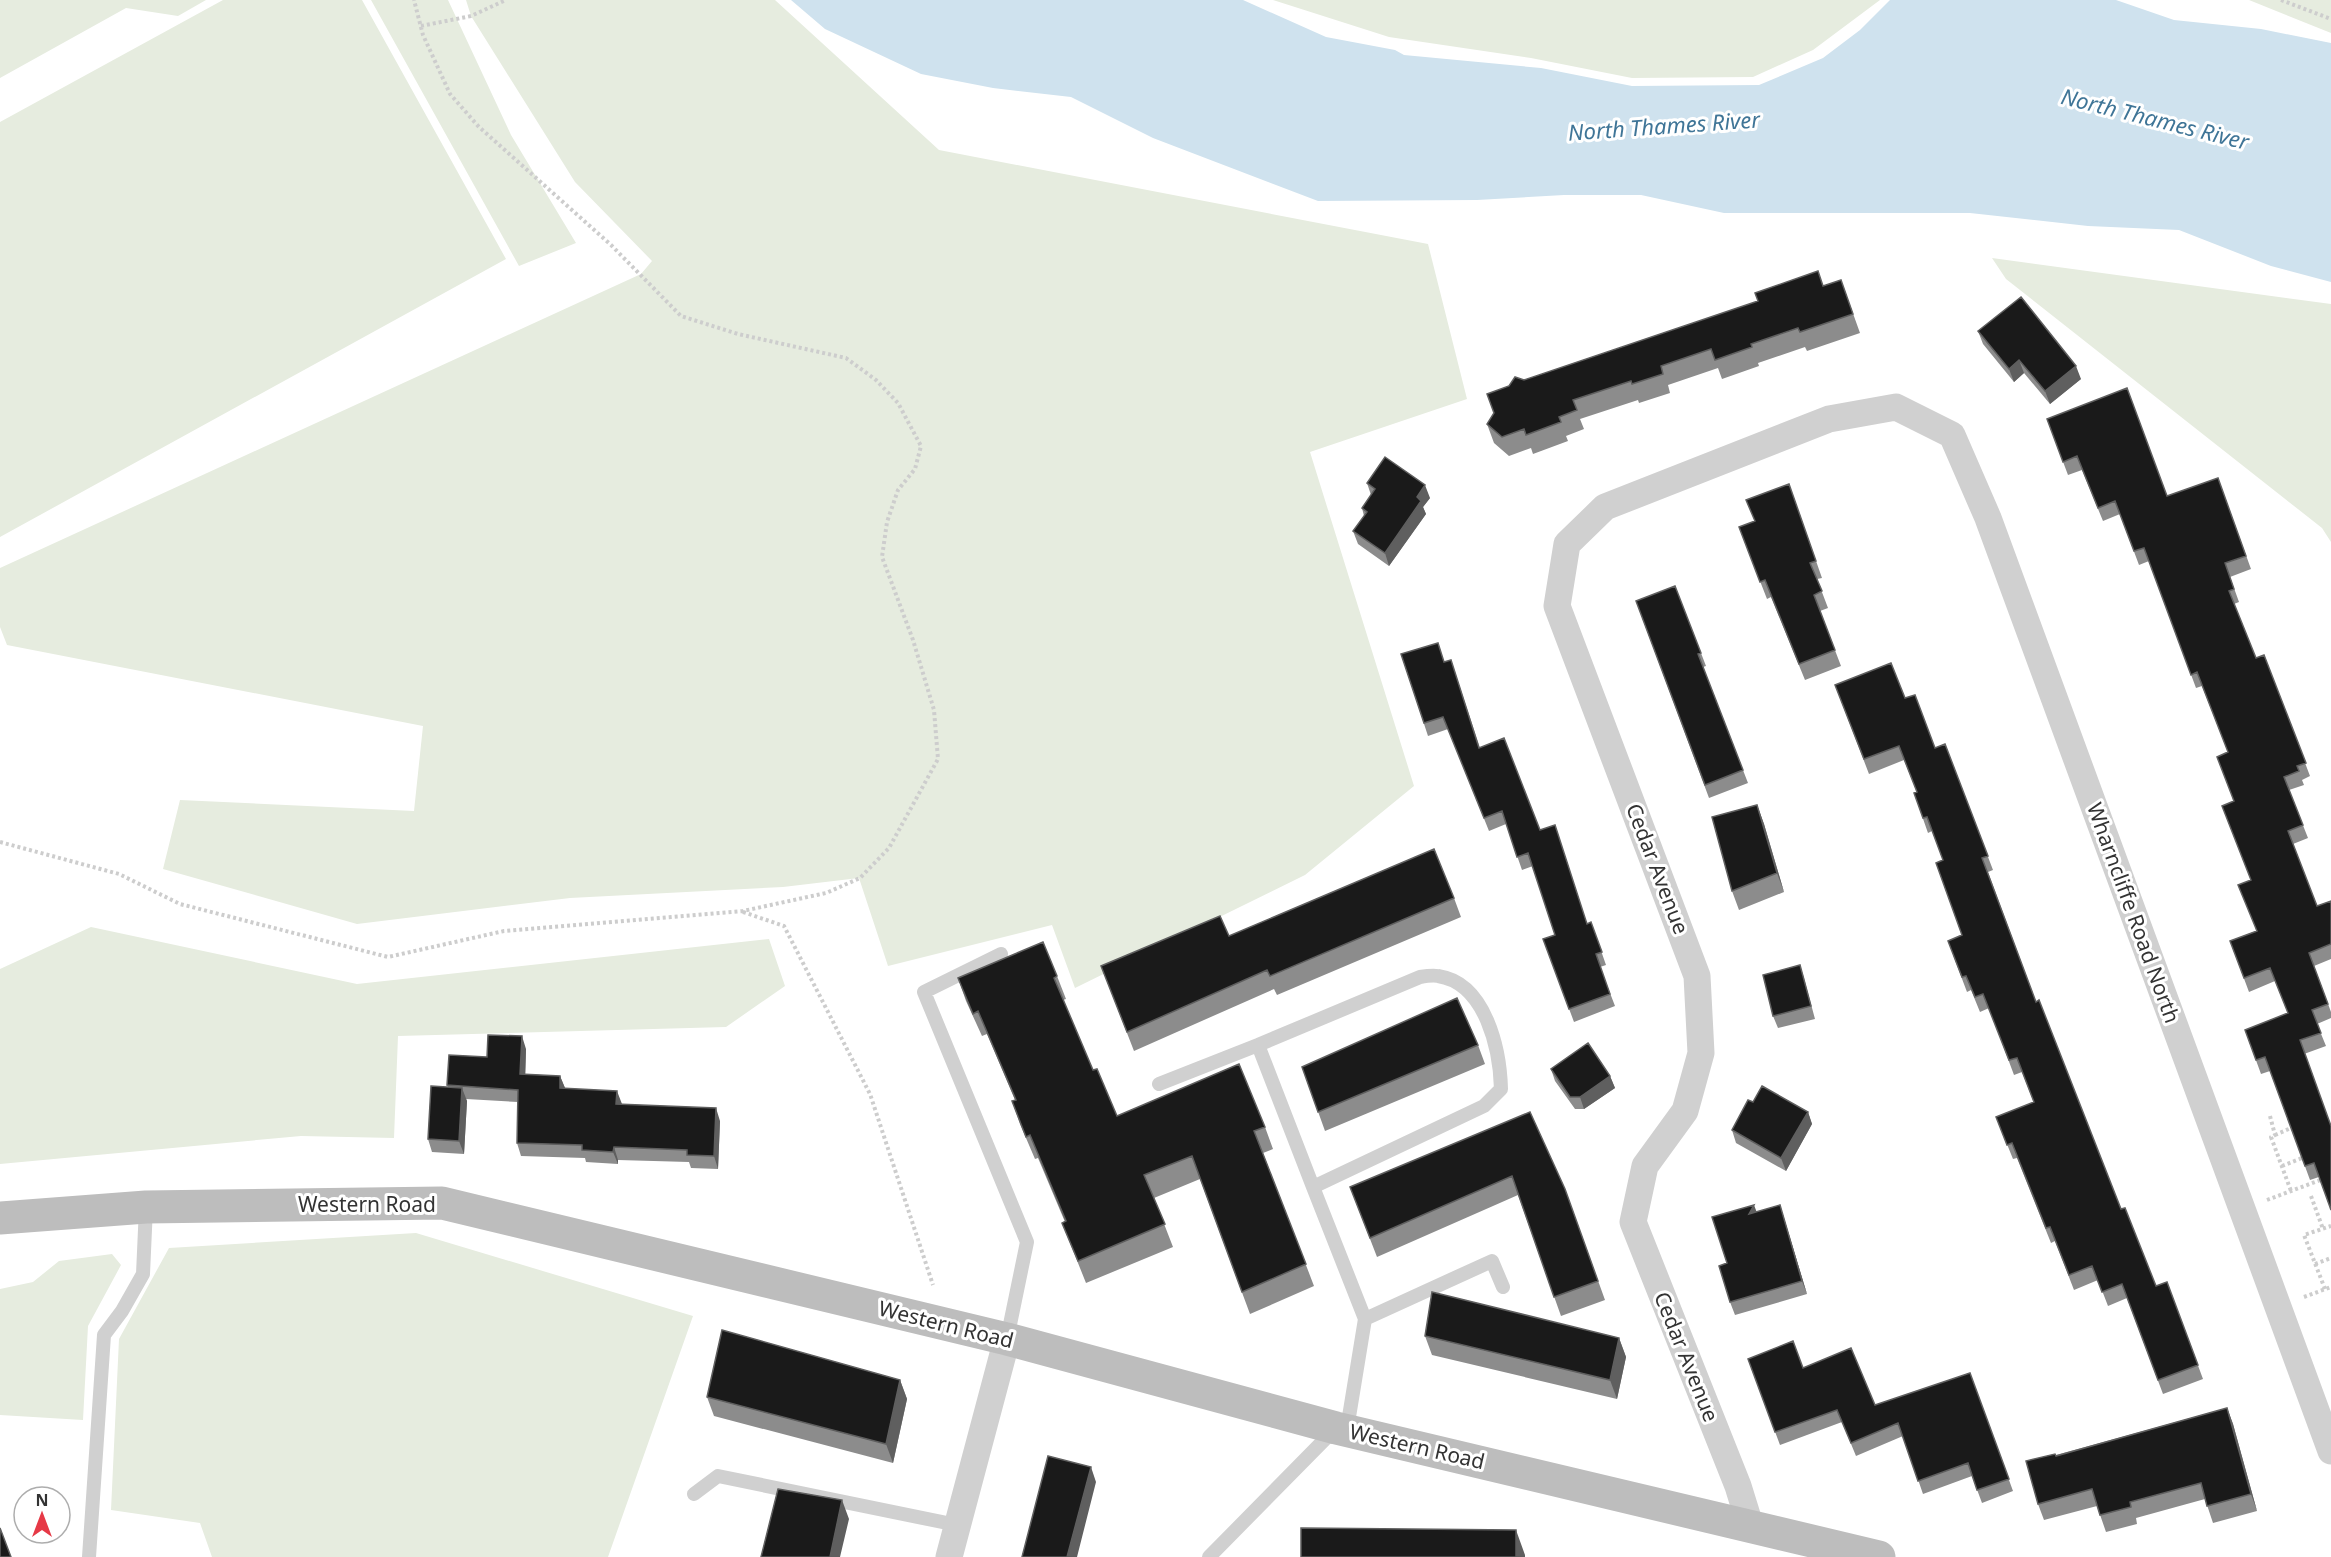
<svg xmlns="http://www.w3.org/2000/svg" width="2331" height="1557" font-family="'Noto Sans',sans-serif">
	<rect width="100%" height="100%" fill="#fff"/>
	<path fill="#e6ecdf" d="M0,0h206l-28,16 -52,-8 -126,70z
		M223,0h139l144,259 -506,278v-415z
		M371,0h77l63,135 65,108 -57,23z
		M466,0h309l164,150 489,94 39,155 -157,53 104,334 -109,89 -230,113 -23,-63 -164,41 -29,-88 -76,9 -213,11 -213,26 -194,-55 17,-69 234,11 9,-85 -416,-81 -7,-18v-59l641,-294 11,-13 -77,-79 -104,-166z
		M1273,0h607l-67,50 -60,27 -121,1 -101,-20 -142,-21z
		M2249,0h82v33z
		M1992,258l339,46v238l-9,-14 -316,-249z
		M91,927l266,57 412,-45 16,47 -59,41 -328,9 -4,102 -93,-2 -301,28v-195z
		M416,1233l277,83 -85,241h-396l-12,-34 -89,-13 8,-171 50,-91z
		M112,1254l9,11 -33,61 -5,94 -83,-5v-126l33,-7 26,-21z"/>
	<path fill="#cfe2ee" d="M791,0h452l83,37 69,13 9,5 137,13 91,18 127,-1 64,-27 37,-28 30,-30h226l58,20 87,9 70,14v239l-60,-16 -92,-36 -91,-4 -118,-13h-246l-83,-18h-77l-87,5 -159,1 -165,-63 -82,-41 -78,-9 -72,-14 -96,-45z"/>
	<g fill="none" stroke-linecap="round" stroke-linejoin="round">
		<path stroke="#cdcdcd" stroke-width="4" stroke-dasharray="3 3" stroke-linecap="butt" d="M2281,0l50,19
			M421,26l50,-10 35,-16
			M0,842l119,32 61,30 208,53 116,-26 239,-20 83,-18 16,-7 18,-8 29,-30 49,-89 -4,-49 -21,-70 -31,-83 5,-35 11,-32 17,-21 6,-23 -23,-43 -22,-23 -30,-22 -108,-24 -57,-18 -70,-71 -132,-118 -29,-33 -27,-59 -9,-35
			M743,912l41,14 86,168 63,191
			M2270,1116l5,19 -4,2 20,54
			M2275,1135l16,-7
			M2282,1166l20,-8
			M2311,1196l12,33
			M2267,1200l64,-24
			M2315,1264l16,-6
			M2325,1289l-21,-54 27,-9
			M2304,1297l27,-10"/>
		<path stroke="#d0d0d0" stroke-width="14" d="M1001,954l-77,38 103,250 -20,97
			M1159,1084l99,-39 162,-68c6,-1 13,-2 18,-1 48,7 62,74 63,113l-17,17 -171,81 -55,-142
			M1313,1187l52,132 -18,110
			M1365,1319l127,-58 11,26
			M694,1494l24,-18 239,49
			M89,1557l15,-222 18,-24 21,-37 3,-67
			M1209,1557l127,-129"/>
		<path stroke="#d0d0d0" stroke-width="27" d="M1751,1528l-13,-42 -105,-264 12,-56 40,-55 16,-58 -4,-77 -140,-370 10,-62 38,-37 224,-88 67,-12 56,28 36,83 343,933
			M949,1557l58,-218"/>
		<path stroke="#bdbdbd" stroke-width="33" d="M0,1218l146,-11 296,-4 565,136 329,89 543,129"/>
	</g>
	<path fill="#8c8c8c" d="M1841,280l19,53 -53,18 -2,-4 -47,16 1,3 -37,13 -4,-11 -50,17 2,8 -31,10 -1,-3 -58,19 4,10 -18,7 2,5 -35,13 -2,-6 -22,8 -15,-13 -7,-19 37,-44 299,-94z
		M1978,331l103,48 -31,25 -26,-31 -10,9 -31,-38z
		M2047,419l120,77 51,-18 33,91 -21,8 9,25 -5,2 22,54 8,-3 46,121 -8,4 2,5 -15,5 19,48 -15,6 24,62 14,-5v58l-17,7 17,46v6l-14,6 9,22 -22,8 15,123 -9,3 -40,-109 -9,3 -16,-44 43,-17 -13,-32 -26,11 -19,-51 26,-10 -5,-51 -24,-61 6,-18 -5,-49 -26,-66 -6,2 -47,-127 -10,4 -19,-51 -17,7 -21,-51 -14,5z
		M1367,483l63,15 -7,9 3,7 -37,52 -31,-22 -5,-13 11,-15 -2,-8 9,-13z
		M1789,484l33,94 -5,1 11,29 -8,3 21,55 -36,14 -34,-83 -4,2 -28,-72 15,-5z
		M1675,586l31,80 -3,1 45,116 -39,15 -73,-197z
		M1401,654l44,8 6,-2 29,88 60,82 15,-5 32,99 4,-2 15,43 -6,2 15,39 -41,16 -31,-83 12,-4 -22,-69 -11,4 -16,-46 -17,7 -41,-102 -20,7z
		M1835,685l70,13 30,50 10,-4 48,126 -5,2 48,130 85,207 35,77 11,-4 36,97 -40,15 -36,-96 -19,8 -10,-26 -24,10 -19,-49 -4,2 -34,-85 -4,1 -17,-42 38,-14 -12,-31 -8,3 -25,-67 -9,4 -9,-22 -4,2 -14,-37 9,-20 -19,-75 -11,-29 -4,2 -14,-40 3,-1 -13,-32 -35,14z
		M1757,805l7,19 20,68 -45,18 -7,-19z
		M1454,898l7,19 -184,78 -3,-6 -140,62 -33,-85 128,-30z
		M1800,965l4,13 11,41 -37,9 -5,-12z
		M1057,976l9,23 -3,1 30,70 24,46 148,11 8,22 -10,4 51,133 -64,28 -50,-135 -46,19 19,49 -87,36 -24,-60 3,-1 -27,-64 -3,1 -15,-35 -8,-23 3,-1 -28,-66 -5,2 -16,-35 -8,-23z
		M1478,1045l7,19 -160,67 -23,-64z
		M526,1049l-1,25 35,2 5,12 57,16 98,17 -2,48 -27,-1 -2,-6 -71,-2v4l-32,-2 -1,-4 -64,-2 -4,-13 1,-41 -52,-3 1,2 -3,53 -32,-2 -4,-13 20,-52 -1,-2 40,-28z
		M1551,1069l59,7 5,12 -31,21h-9l-20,-28z
		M1753,1102l55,10 4,12 -26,47 -50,-28 -4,-13z
		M1530,1112l35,77 40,111 -44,16 -43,-121 -141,62 -27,-70z
		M1780,1205l27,89 -72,21 -5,-13 -3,-39 30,-51z
		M1425,1336l194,2 7,19 -9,42 -185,-44z
		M1748,1359l55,9 72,37 95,-32 43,118 -31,12 -10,-27 -49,18 -20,-58 -47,20 -14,-34 -62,23z
		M900,1380l7,19 -14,64 -179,-47 -7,-19z
		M2227,1408l6,16 24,87 -44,12 -8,-24 -69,19 1,6 -31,8 -9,-26 -53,14 -6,-16 18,-49z"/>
	<path fill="#5f5f5f" d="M2019,360l5,13 -10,9 -5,-13z
		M2076,366l5,13 -31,25 -5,-13z
		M1425,485l5,13 -7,9 3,7 -37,52 -4,-13 32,-56z
		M1757,805l7,19 20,68 -7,-19z
		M522,1036l4,13 -1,38 -5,-13z
		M560,1076l5,12h-5z
		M1610,1076l5,12 -31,21 -4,-12z
		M462,1088l5,13 -3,53 -5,-13z
		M617,1091l5,13h-6z
		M716,1108l4,13 -2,48 -4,-13z
		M1808,1112l4,12 -26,47 -5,-13z
		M614,1147l4,13v4l-5,-12z
		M1754,1205l5,13 -10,-4z
		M1780,1205l4,13 23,76 -5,-13z
		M1619,1338l7,19 -9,42 -7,-19z
		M900,1380l7,19 -14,64 -7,-19z
		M2227,1408l6,16 24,87 -6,-17z
		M1091,1467l5,15 -19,75h-10z
		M842,1500l7,19 -9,38h-10z
		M1516,1530l9,25v2h-9z"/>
	<path fill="#1a1a1a" stroke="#5f5f5f" stroke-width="1.5" d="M1818,271l5,15 18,-6 12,34 -53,18 -2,-4 -47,16 1,3 -37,13 -4,-11 -50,17 2,8 -31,10 -1,-3 -58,19 4,10 -18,7 2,5 -35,13 -2,-6 -22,8 -15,-13 7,-11 -7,-19 22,-8 6,-9 9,3 234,-79 -3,-8z
		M2021,297l55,69 -31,25 -26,-31 -10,9 -31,-38z
		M2127,388l40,108 51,-18 28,78 -21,7 9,26 -5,2 27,67 8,-3 42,108 -9,3 2,5 -15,6 19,48 -15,6 29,75 14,-5v43l-22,9 19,51 -16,6 9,23 -21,7 31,86v84l-17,-47 -9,3 -40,-109 -9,3 -11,-30 43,-17 -18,-45 -26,10 -14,-37 27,-10 -19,-46 13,-5 -29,-74 12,-5 -17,-44 11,-5 -31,-80 -6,3 -47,-127 -10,3 -19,-50 -17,7 -21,-52 -14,6 -16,-43z
		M1385,457l40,28 -8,12 4,4 -36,52 -32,-22 14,-19 -5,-4 13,-19 -8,-6z
		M1789,484l27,77 -6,2 12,28 -8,4 21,55 -36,14 -34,-84 -5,2 -21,-55 16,-6 -9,-21z
		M1675,586l26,67 -3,1 45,116 -38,15 -69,-184z
		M1438,643l6,19 7,-2 28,88 25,-10 36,92 15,-5 32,99 4,-2 11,30 -6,2 14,40 -41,15 -26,-70 12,-4 -27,-82 -11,4 -15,-46 -18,7 -41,-101 -19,6 -23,-69z
		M1891,663l14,35 10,-3 20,53 10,-4 43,112 -6,2 54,144 3,-2 82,209 4,-1 31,78 11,-4 31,83 -40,15 -36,-96 -20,8 -10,-26 -23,9 -19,-48 -4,1 -34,-85 -5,2 -11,-28 38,-15 -17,-44 -8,2 -26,-66 -8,3 -9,-21 -4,1 -14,-36 14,-6 -26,-72 7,-3 -16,-43 -4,1 -9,-25 3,-1 -18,-46 -35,13 -29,-74z
		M1757,805l20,68 -45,18 -20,-74z
		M1434,849l20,49 -184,78 -3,-6 -140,62 -26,-66 119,-50 9,20z
		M1043,942l14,34 -3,2 39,92 4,-1 20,47 122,-52 26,63 -11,4 52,133 -64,28 -50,-136 -48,19 21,49 -87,37 -16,-38 4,-2 -36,-86 -4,2 -14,-36 4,-1 -38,-89 -5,3 -15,-36z
		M1800,965l11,41 -38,10 -10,-41z
		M1457,998l21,47 -160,67 -16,-45z
		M488,1035l34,1 -2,38 40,2v12l57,3 -1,13 100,4 -2,48 -27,-1v-5l-73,-3 -1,5 -31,-2v-5l-65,-2 1,-53 -71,-5 2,-30 38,2z
		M1588,1043l22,33 -30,21h-10l-19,-28z
		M431,1086l31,2 -3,53 -31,-2z
		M1762,1086l46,26 -27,46 -49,-28 16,-30 5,2z
		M1530,1112l35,77 33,92 -44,16 -42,-121 -142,62 -20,-51z
		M1754,1205l-5,9 31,-9 22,76 -72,21 -11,-36 8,-3 -15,-46z
		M1432,1292l187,46 -9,42 -185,-44z
		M722,1330l178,50 -14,64 -179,-47z
		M1793,1341l10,27 48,-20 24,57 95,-32 39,106 -32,11 -9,-27 -50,18 -20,-58 -47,20 -14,-33 -62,22 -27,-73z
		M2227,1408l24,86 -44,12 -6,-23 -71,19 1,5 -31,8 -8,-26 -54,15 -12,-43 29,-7 1,2z
		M1048,1456l43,11 -24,90h-45z
		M778,1489l64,11 -12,57h-69z
		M0,1528l11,29h-11z
		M1301,1528l215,2v27h-215z"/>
	<g text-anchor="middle" stroke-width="6" stroke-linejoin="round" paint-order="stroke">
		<g font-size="21" fill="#333" stroke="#fff">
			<text transform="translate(1657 869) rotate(69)" y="7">Cedar Avenue</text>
			<text transform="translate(2133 913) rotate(70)" y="7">Wharncliffe Road North</text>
			<text x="367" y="1212">Western Road</text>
			<text transform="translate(946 1325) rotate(14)" y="7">Western Road</text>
			<text transform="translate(1686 1357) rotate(68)" y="7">Cedar Avenue</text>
			<text transform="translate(1417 1447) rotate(13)" y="7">Western Road</text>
		</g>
		<g font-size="22" font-style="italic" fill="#3f7597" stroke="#fff">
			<text transform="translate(2155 119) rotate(14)" y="8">North Thames River</text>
			<text transform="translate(1664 126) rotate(-4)" y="8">North Thames River</text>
		</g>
	</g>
	<g transform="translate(42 1515)"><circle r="28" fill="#ffffff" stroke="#adadad" stroke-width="1.5"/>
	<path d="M0-4.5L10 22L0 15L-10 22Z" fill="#e63946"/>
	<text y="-9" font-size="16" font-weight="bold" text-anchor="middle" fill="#333333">N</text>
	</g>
</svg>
